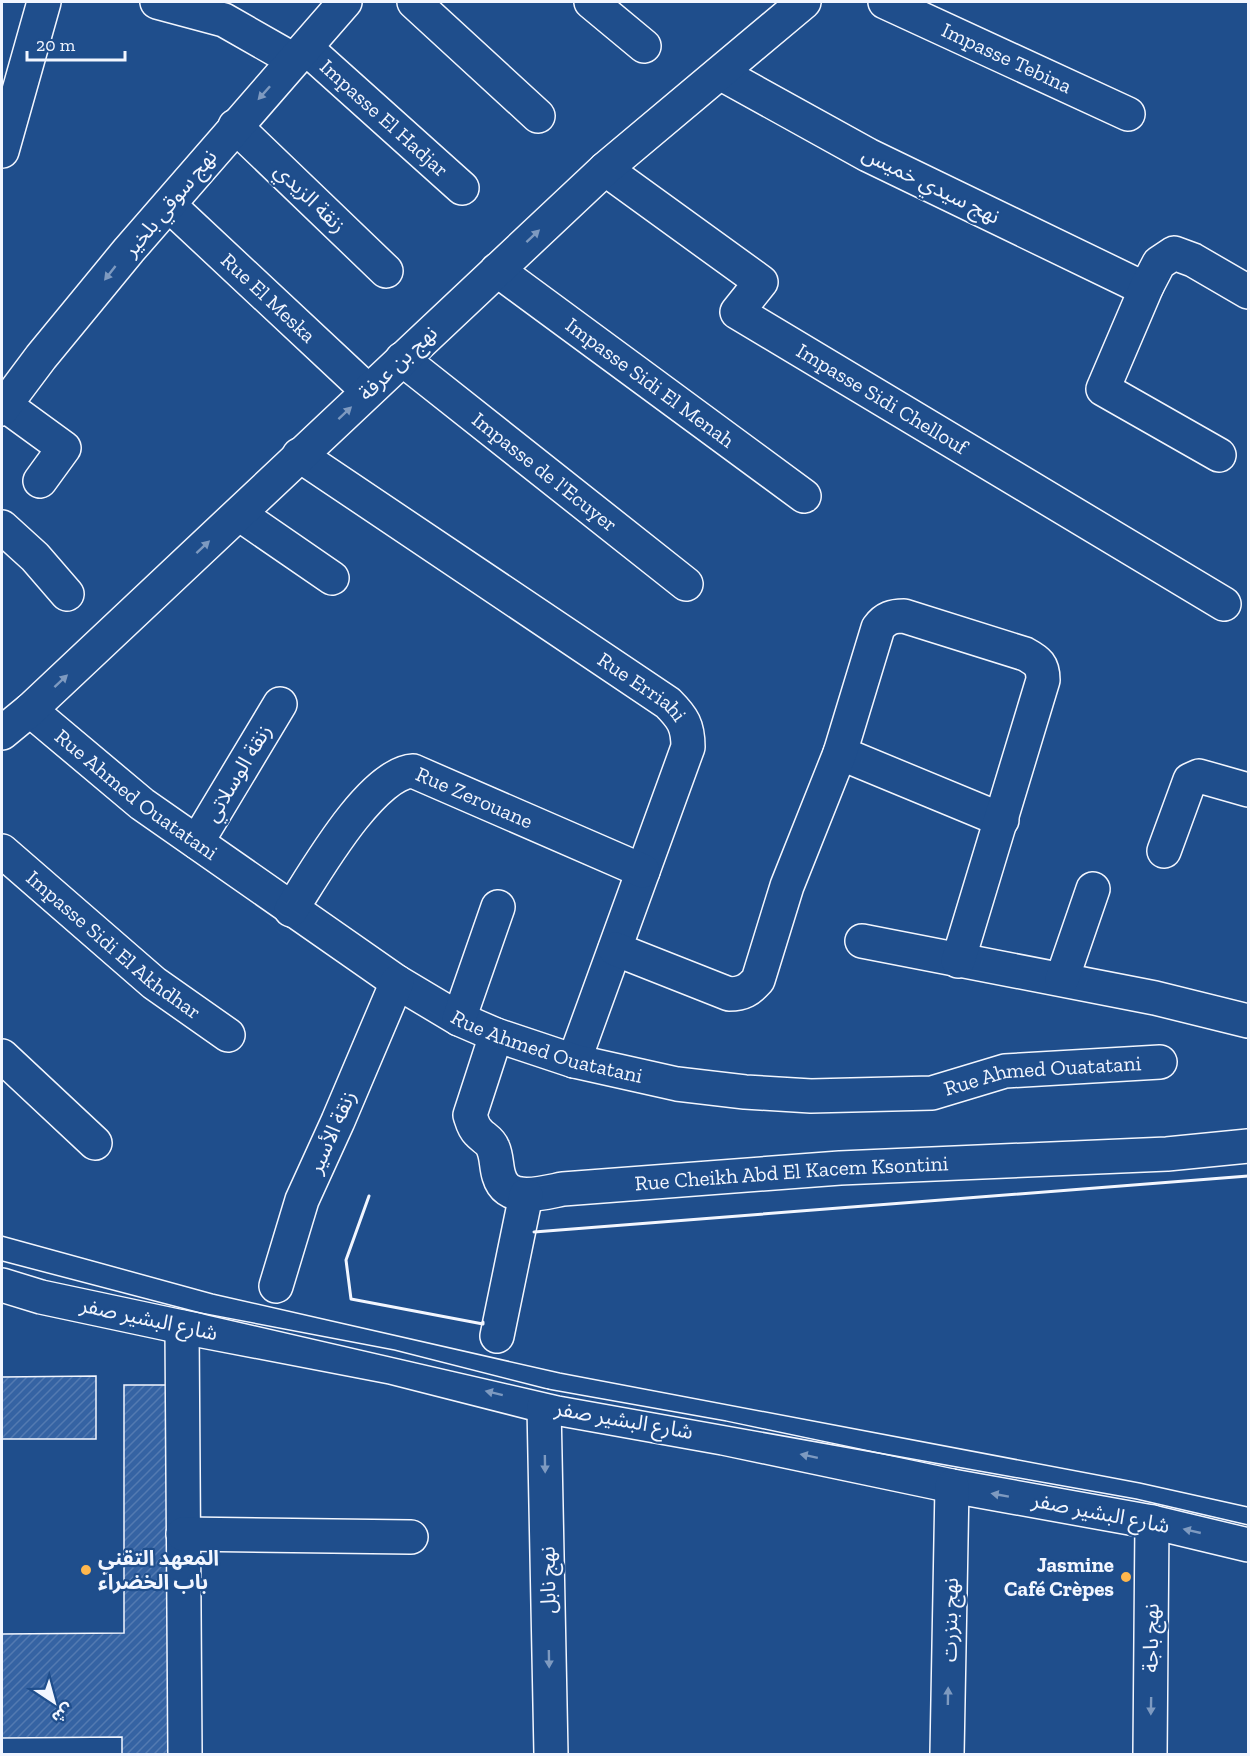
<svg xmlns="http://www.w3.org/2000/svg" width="1250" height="1756" font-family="'Zilla Slab','Noto Sans Arabic',serif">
	<defs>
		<pattern id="building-hatch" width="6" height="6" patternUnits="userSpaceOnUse" patternTransform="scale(1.5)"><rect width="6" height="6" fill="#3563a3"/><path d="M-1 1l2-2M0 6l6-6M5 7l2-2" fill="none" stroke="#537ab1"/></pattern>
	</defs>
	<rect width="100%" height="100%" fill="#1f4e8c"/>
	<path fill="url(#building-hatch)" stroke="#f2f6ff" stroke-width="1.5" d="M96,1376v63h-94v-62z
		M124,1385h46l1,369h-49v-17l-120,1v-104l122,-1z"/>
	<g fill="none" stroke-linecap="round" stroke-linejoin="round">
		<defs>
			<g id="minor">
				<path d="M157,2l67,18 70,40"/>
				<path d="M414,2l124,114"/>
				<path d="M591,2l53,44"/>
				<path id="s1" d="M885,2l243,112"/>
				<path id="s2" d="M306,48l156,140"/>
				<path d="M720,73l148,82 273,132 6,-1"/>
				<path d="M235,126l151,145"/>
				<path d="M2,151l42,-149"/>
				<path id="s3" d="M605,169l156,113 -24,30 487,292"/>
				<path id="s4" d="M169,205l199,186"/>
				<path id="s5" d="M497,270l307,226"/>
				<path id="s6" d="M402,359l284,225"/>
				<path d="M5,405l59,43 -24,33"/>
				<path d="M2,409l39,-52 88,-107 216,-248"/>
				<path id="s7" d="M299,455l369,248c15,15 20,23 20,44l-114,314"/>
				<path d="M1219,455l-116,-66 44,-103 12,-23 15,-10 19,7 55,32"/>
				<path d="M239,514l93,64"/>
				<path d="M2,527l33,30 32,37"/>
				<path id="s8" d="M30,710l112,94 255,178 62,37 37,16 78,26 103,23 68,8 66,4 121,-3 73,-22 155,-9"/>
				<path d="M2,733l28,-23 575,-541 199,-167"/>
				<path d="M840,753l162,67"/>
				<path d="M197,842l83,-138"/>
				<path id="s9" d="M2,851l152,132 74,52"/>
				<path d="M1164,851l26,-71 9,-4 49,14"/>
				<path id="s10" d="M291,910c22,-34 80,-137 122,-139l230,100"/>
				<path d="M862,941l293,57 93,23"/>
				<path d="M615,949l114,45c14,0 20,-4 29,-14l29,-94 53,-133 38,-125c7,-10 15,-12 26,-12l121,38c13,7 18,11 18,26l-85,281"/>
				<path d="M1062,979l31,-90"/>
				<path d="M459,1019l39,-112"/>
				<path id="s11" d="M496,1035l-26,80c2,6 3,12 8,17 5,6 12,8 15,16 4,9 3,19 6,28 8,28 43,17 64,13l277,-21 327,-14 81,-8"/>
				<path d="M2,1056l93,87"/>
				<path d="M2,1285l39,12 141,30 209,40 153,39 179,32 229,48 200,36 96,23"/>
				<path d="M276,1286l26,-86 36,-79 59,-139"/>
				<path d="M182,1327l3,427"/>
				<path d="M497,1336l29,-141"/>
				<path d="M544,1406l7,348"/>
				<path d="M183,1534l228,3"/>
				<path d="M947,1754l5,-268"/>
				<path d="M1150,1754l2,-232"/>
			</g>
		</defs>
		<use href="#minor" stroke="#f2f6ff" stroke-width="36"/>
		<use href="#minor" stroke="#1f4e8c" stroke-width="33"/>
		<path stroke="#f2f6ff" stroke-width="1.5" d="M2,1236l211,58 347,79 580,110 108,24
			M2,1261l206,54 352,81 576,103 112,26"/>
		<path stroke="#f2f6ff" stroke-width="3" d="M369,1196l-23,64 5,39 132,25v-2
			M534,1232l714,-56"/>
	</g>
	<defs><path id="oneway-solid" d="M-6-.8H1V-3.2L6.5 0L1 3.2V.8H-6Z" transform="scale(1.5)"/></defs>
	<g fill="#7e9ac0">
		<use href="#oneway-solid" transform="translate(264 93) rotate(132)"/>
		<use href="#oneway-solid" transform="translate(533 236) rotate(-43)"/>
		<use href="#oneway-solid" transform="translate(110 273) rotate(128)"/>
		<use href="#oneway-solid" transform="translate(345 413) rotate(-43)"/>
		<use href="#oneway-solid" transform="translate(203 547) rotate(-43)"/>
		<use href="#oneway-solid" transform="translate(61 681) rotate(-43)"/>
		<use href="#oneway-solid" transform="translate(494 1393) rotate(-166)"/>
		<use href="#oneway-solid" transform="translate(809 1456) rotate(-168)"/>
		<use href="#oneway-solid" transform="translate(545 1464) rotate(89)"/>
		<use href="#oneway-solid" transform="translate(1000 1495) rotate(-170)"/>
		<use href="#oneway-solid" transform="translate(1192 1531) rotate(-167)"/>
		<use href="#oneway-solid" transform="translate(549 1659) rotate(89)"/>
		<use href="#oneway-solid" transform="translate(948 1696) rotate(-89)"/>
		<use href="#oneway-solid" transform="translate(1151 1706) rotate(91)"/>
	</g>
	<g fill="#ffb74d" stroke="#1f4e8c" stroke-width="2">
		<circle cx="86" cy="1570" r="6"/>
		<circle cx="1126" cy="1577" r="6"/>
	</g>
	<g text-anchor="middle" stroke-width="4.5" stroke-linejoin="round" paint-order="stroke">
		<g font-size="21" fill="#f2f6ff" stroke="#1f4e8c">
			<text dy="7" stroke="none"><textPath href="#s1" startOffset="134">Impasse Tebina</textPath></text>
			<text dy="7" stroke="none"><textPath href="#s2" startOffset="105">Impasse El Hadjar</textPath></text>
			<text transform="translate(931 185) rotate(26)" y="7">نهج سيدي خميس</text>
			<text transform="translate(310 198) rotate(44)" y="7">زنقة الزيدي</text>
			<text transform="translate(170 203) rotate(-50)" y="7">نهج سوقي بلخير</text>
			<text dy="7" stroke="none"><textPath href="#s4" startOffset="136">Rue El Meska</textPath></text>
			<text transform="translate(398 363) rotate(-43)" y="7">نهج بن عرفة</text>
			<text dy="7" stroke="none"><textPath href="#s5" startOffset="190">Impasse Sidi El Menah</textPath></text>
			<text dy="7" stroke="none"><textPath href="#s3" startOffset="400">Impasse Sidi Chellouf</textPath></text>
			<text dy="7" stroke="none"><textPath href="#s6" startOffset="182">Impasse de l'Ecuyer</textPath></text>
			<text dy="7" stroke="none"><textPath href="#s7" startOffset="414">Rue Erriahi</textPath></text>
			<text transform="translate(238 773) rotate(-59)" y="7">زنقة الوسلاتي</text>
			<text dy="7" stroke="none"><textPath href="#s8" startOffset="136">Rue Ahmed Ouatatani</textPath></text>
			<text dy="7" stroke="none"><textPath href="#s10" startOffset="256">Rue Zerouane</textPath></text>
			<text dy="7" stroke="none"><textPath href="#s9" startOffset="146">Impasse Sidi El Akhdhar</textPath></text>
			<text dy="7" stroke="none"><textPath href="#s8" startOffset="622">Rue Ahmed Ouatatani</textPath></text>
			<text dy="7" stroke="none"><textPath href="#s8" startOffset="1126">Rue Ahmed Ouatatani</textPath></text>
			<text transform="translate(332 1132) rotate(-66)" y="7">زنقة الأسير</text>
			<text dy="7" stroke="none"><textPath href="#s11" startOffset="456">Rue Cheikh Abd El Kacem Ksontini</textPath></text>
			<text transform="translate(149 1319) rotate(12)" y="7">شارع البشير صفر</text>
			<text transform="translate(624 1420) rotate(10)" y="7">شارع البشير صفر</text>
			<text transform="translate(1101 1513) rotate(11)" y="7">شارع البشير صفر</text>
			<text transform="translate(548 1580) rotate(-91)" y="7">نهج نابل</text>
			<text transform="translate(950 1620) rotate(-89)" y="7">نهج بنزرت</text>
			<text transform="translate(1151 1638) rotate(-89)" y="7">نهج باجة</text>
		</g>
		<g font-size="21" font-weight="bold" fill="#f2f6ff" stroke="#1f4e8c" text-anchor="start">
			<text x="98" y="1565">المعهد التقني<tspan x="98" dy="24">باب الخضراء</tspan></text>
			<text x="1114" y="1572" text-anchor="end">Jasmine<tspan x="1114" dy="24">Café Crèpes</tspan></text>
		</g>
	</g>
	<rect width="1250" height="1756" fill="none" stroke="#f2f6ff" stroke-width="6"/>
	<g transform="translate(54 1702) rotate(144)" stroke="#1f4e8c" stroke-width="4.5" paint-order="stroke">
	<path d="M0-4.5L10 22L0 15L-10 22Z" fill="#f2f6ff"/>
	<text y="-9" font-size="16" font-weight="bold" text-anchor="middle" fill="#f2f6ff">ش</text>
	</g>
	<path d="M27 51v9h98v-9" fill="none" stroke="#f2f6ff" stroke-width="3"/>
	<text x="36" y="51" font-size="18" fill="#f2f6ff" stroke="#1f4e8c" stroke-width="4.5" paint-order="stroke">20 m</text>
</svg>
